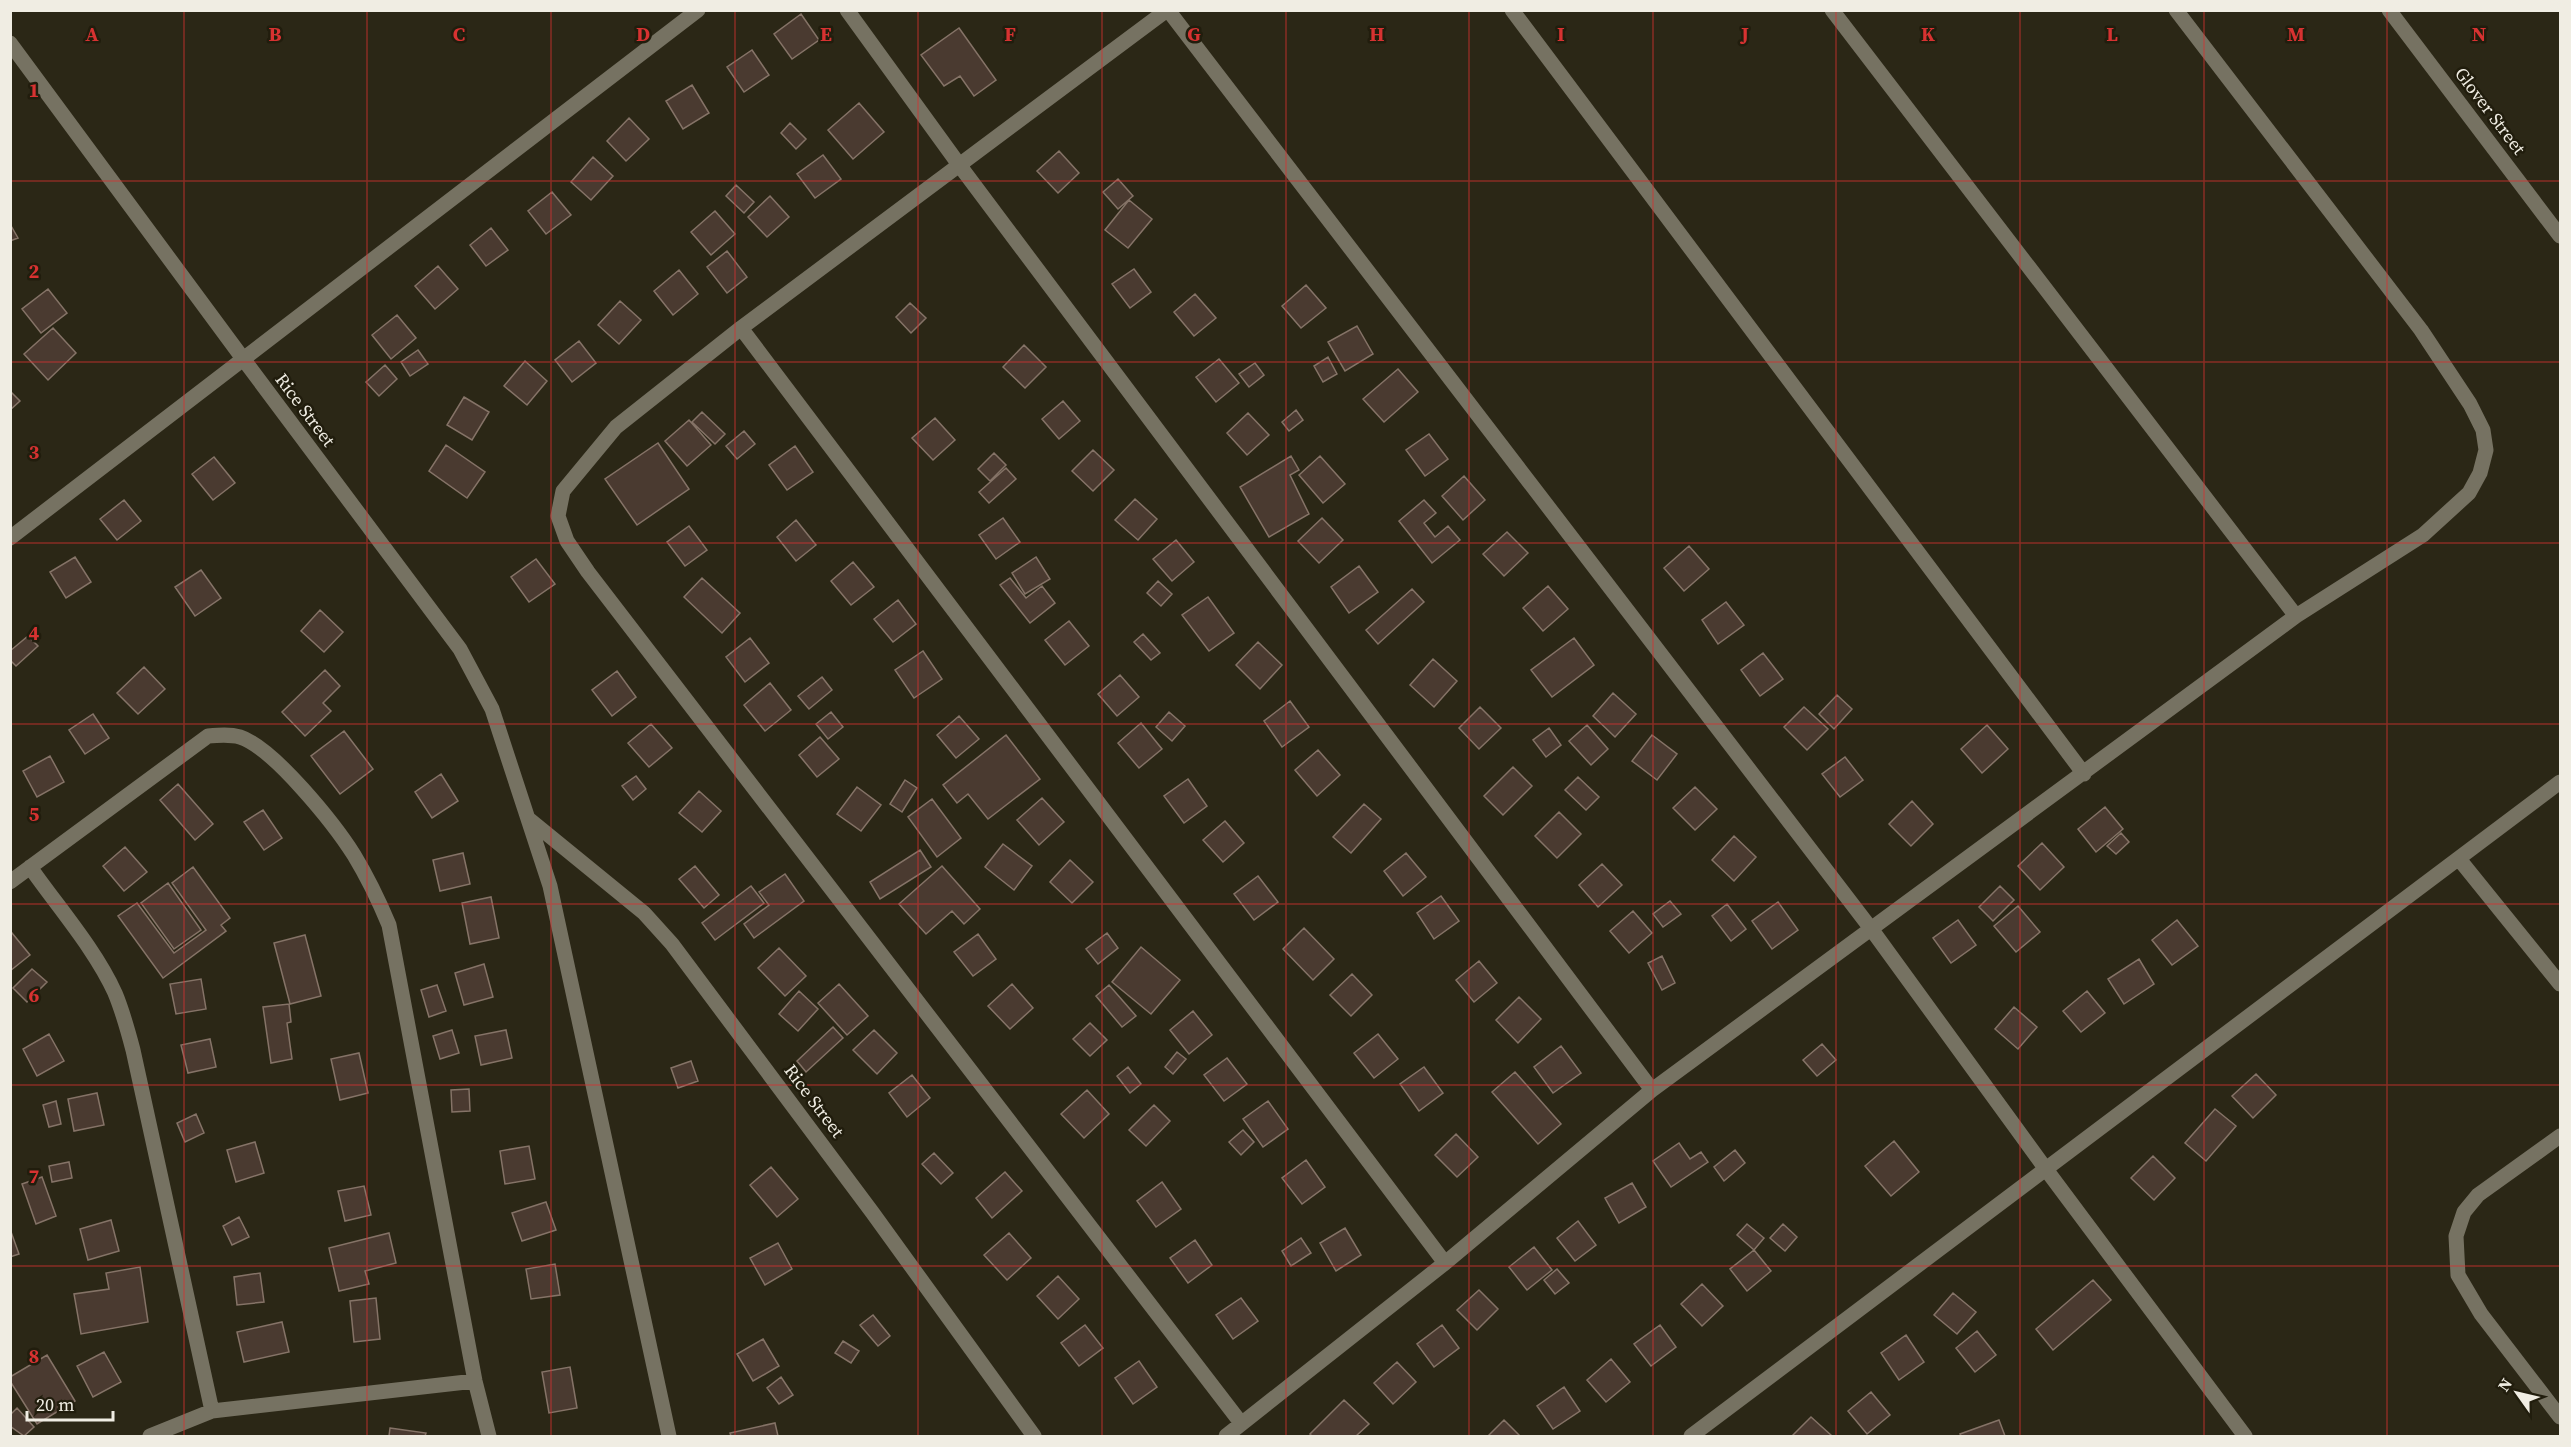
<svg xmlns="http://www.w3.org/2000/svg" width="2571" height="1447" font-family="'Source Serif 4',serif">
	<rect width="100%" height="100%" fill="#2b2716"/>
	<path fill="#4a3a30" stroke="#857367" stroke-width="1.5" d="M801,14l18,26 -27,19 -18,-25z
		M959,28l37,52 -22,16 -14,-20 -16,10 -23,-31z
		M752,50l17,25 -25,17 -17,-25z
		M692,85l17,28 -26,16 -17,-28z
		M859,103l25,29 -31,27 -25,-29z
		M629,118l20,21 -23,22 -19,-20z
		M790,123l16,16 -10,10 -15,-16z
		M1059,151l20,22 -21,20 -21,-22z
		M823,155l18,24 -26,19 -18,-24z
		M593,157l20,19 -22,24 -20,-18z
		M1118,179l15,17 -15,13 -15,-17z
		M736,185l18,17 -10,11 -18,-17z
		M552,192l19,23 -25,19 -18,-23z
		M770,196l19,21 -22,20 -19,-20z
		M1129,200l23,19 -24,29 -23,-18z
		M715,211l20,23 -24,21 -20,-23z
		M10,224l8,14 -8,3z
		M491,228l17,22 -22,16 -16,-21z
		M727,251l20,26 -20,16 -20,-26z
		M438,266l20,23 -23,20 -20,-23z
		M1134,269l17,23 -21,16 -18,-24z
		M679,270l19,24 -25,21 -19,-24z
		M1306,285l20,23 -25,20 -19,-22z
		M48,289l19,24 -26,20 -19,-24z
		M1195,294l21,24 -22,18 -20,-24z
		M620,301l21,19 -22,24 -21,-19z
		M910,303l16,15 -15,15 -15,-16z
		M397,315l19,23 -25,21 -19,-24z
		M1357,326l16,28 -28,17 -17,-29z
		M53,328l23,25 -28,27 -24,-26z
		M579,341l17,22 -24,19 -17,-22z
		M1024,345l22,22 -21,21 -22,-21z
		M418,350l10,14 -18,12 -9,-14z
		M1328,357l9,17 -14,8 -9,-16z
		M1219,359l20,24 -23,19 -20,-25z
		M525,361l22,20 -20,24 -23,-19z
		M1255,363l9,12 -15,12 -10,-13z
		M385,365l12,14 -18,17 -13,-14z
		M1398,369l20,23 -34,30 -21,-23z
		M10,391l10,10 -10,9z
		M464,397l25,15 -17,28 -25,-15z
		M1063,401l17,20 -21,18 -17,-20z
		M1296,410l7,10 -14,11 -7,-9z
		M702,412l23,22 -10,10 -23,-22z
		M1248,413l21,22 -22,20 -20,-22z
		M935,418l20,22 -22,20 -21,-22z
		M689,420l22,25 -24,21 -22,-25z
		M744,431l11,13 -18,15 -11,-13z
		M1429,434l19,25 -23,17 -19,-26z
		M658,443l31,46 -52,36 -32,-46z
		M446,445l39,27 -18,26 -38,-27z
		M795,446l18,26 -26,18 -18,-25z
		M1093,450l21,20 -21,21 -21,-20z
		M994,453l12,12 -16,16 -12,-12z
		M1291,456l8,14 -9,5 19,39 -40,23 -29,-50z
		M1320,456l25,28 -22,19 -24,-28z
		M214,457l21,26 -22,17 -21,-26z
		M1006,468l10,11 -27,24 -10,-11z
		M1464,476l21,24 -22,20 -21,-24z
		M1135,499l22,20 -19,21 -23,-20z
		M124,500l17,21 -24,19 -17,-21z
		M1424,500l12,13 -12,10 11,14 13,-11 12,14 -28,23 -33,-42z
		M1003,518l17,24 -24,17 -17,-24z
		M1322,518l21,22 -24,23 -21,-22z
		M796,520l20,25 -20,16 -19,-24z
		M689,526l18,24 -22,16 -18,-24z
		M1507,532l21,21 -24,23 -21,-22z
		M1176,540l18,22 -22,19 -19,-22z
		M1689,546l20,23 -25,22 -20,-23z
		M75,557l16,25 -25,16 -16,-26z
		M1036,557l14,22 -25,15 -13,-21z
		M536,559l19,25 -26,18 -18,-25z
		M853,562l21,25 -23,18 -20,-24z
		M1359,566l19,26 -29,21 -18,-26z
		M201,570l20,28 -26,18 -20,-29z
		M702,578l38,35 -18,20 -38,-36z
		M1010,578l16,20 16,-12 13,17 -25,20 -30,-38z
		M1158,581l14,13 -11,12 -14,-13z
		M1548,586l20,23 -25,22 -20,-23z
		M1412,589l12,13 -46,42 -12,-14z
		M1208,597l26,36 -25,18 -27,-36z
		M898,600l18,24 -23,18 -19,-23z
		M1726,602l18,23 -26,19 -16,-24z
		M320,610l23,22 -19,20 -23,-21z
		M1069,621l20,25 -24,19 -20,-25z
		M1143,634l17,19 -9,7 -17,-18z
		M28,636l10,10 -22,20 -6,-6v-9z
		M750,638l19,25 -24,19 -19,-25z
		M1574,638l20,27 -42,32 -21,-27z
		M1258,642l24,23 -22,24 -24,-24z
		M923,651l19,28 -28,19 -19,-28z
		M1763,653l20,26 -23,17 -19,-26z
		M1433,659l24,22 -23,26 -24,-22z
		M144,667l21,22 -27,25 -21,-21z
		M325,670l15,16 -17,17 8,8 -26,25 -23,-24z
		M617,671l19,26 -24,19 -20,-26z
		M1120,675l19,22 -22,19 -19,-22z
		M822,677l10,13 -23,19 -11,-13z
		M770,683l21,27 -26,21 -21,-26z
		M1613,693l23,21 -21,23 -22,-21z
		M1837,695l15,14 -18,20 -15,-15z
		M1290,701l19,26 -27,20 -18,-26z
		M1480,707l21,21 -22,21 -20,-21z
		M1804,707l24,22 -21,21 -23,-23z
		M831,712l12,15 -15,12 -12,-15z
		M1169,712l16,14 -13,15 -16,-14z
		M93,714l16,24 -24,16 -16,-24z
		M959,716l20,23 -23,19 -19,-23z
		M1141,723l21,26 -23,19 -21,-25z
		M651,724l21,24 -23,19 -21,-24z
		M1587,725l21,24 -17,16 -22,-24z
		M1987,725l21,24 -26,24 -21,-24z
		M1549,728l12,17 -15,12 -13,-17z
		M344,731l29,38 -33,25 -29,-38z
		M1006,735l34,44 -52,40 -20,-25 -11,9 -14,-18z
		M1652,735l25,19 -20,26 -25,-19z
		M820,737l19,22 -22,18 -18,-22z
		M1318,750l22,25 -23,21 -22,-26z
		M50,756l14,26 -27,15 -14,-26z
		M1845,757l18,23 -23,17 -18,-23z
		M1513,767l19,19 -29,29 -19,-19z
		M441,774l17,27 -26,17 -17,-26z
		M636,776l10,13 -13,11 -11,-14z
		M1578,777l21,20 -13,13 -21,-20z
		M1188,779l19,27 -23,17 -20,-27z
		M905,780l12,8 -15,24 -12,-8z
		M178,784l35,40 -18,16 -35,-40z
		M857,787l24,18 -20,26 -24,-17z
		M1695,787l22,22 -22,21 -22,-22z
		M699,791l22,20 -19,21 -23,-19z
		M1042,798l22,24 -25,23 -22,-25z
		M932,799l29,39 -24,19 -29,-40z
		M1912,801l21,23 -22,22 -22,-22z
		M1364,804l17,15 -30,34 -18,-16z
		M2105,807l18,22 -27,23 -18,-23z
		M263,810l19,28 -18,12 -20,-28z
		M1559,812l22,22 -24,24 -22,-22z
		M1225,821l19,22 -21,19 -20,-22z
		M2121,833l8,9 -13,12 -9,-8z
		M1734,836l22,21 -22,24 -22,-21z
		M2042,843l22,24 -24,23 -22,-24z
		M1003,844l29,22 -18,24 -29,-23z
		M125,847l22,25 -23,19 -21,-25z
		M920,850l11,17 -51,32 -10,-17z
		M463,853l7,31 -30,7 -7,-31z
		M1406,853l20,24 -23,19 -19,-25z
		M1070,860l23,22 -21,21 -22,-21z
		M1602,864l20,21 -24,22 -19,-22z
		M695,866l24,29 -15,13 -25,-29z
		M942,866l38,43 -16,15 -12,-13 -26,23 -27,-30z
		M193,867l37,51 -9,7 5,6 -63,47 -45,-62 19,-13 37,50 32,-23 -34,-47z
		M785,874l19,27 -50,37 -10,-14 25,-19 -10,-13z
		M1258,876l20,26 -24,18 -20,-26z
		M168,883l33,47 -27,19 -33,-46z
		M751,886l13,17 -49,37 -13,-17z
		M2000,886l14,14 -21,21 -14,-14z
		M1441,896l18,25 -25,18 -17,-26z
		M491,897l8,41 -29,6 -8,-41z
		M1670,901l11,13 -18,13 -10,-13z
		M1778,902l20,28 -26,19 -20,-28z
		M1727,904l19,25 -15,12 -19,-25z
		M2018,906l22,26 -24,20 -22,-26z
		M1633,911l19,22 -23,20 -19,-22z
		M1958,920l18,25 -25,18 -18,-25z
		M2177,920l21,26 -26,19 -20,-25z
		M1304,928l30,31 -21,21 -30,-31z
		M12,933l18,22 -20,16v-37z
		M1107,933l11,15 -20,16 -12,-15z
		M978,934l18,25 -23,17 -19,-24z
		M305,935l16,61 -31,8 -16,-61z
		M1141,947l39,33 -29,34 -39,-32z
		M779,948l27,28 -21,20 -27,-28z
		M1662,956l13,27 -13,7 -14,-27z
		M2139,959l15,25 -30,20 -16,-25z
		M1479,961l18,22 -23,19 -18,-22z
		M484,964l9,33 -29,8 -9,-32z
		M32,969l15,13 -20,20 -14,-14z
		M1352,974l20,21 -21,21 -21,-21z
		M201,979l5,30 -30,5 -6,-30z
		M839,984l29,32 -21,19 -29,-32z
		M1012,984l21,24 -23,21 -22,-23z
		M437,985l9,26 -17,6 -8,-27z
		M1109,985l27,31 -14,11 -26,-31z
		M799,991l19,18 -20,22 -19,-17z
		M2087,991l18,22 -24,19 -18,-21z
		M1519,997l22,22 -23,24 -22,-23z
		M289,1004l2,18 -4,1 5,36 -21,4 -8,-56z
		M2014,1007l23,20 -19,22 -23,-20z
		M1193,1011l19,24 -23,19 -19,-24z
		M1090,1023l17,17 -17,16 -17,-17z
		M833,1027l10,11 -37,34 -9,-11z
		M452,1030l7,23 -19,6 -7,-23z
		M506,1030l6,28 -31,7 -6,-29z
		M874,1030l23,23 -20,21 -24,-24z
		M49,1034l15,27 -27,15 -14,-27z
		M1378,1034l20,25 -24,19 -20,-25z
		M210,1039l6,28 -28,6 -7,-28z
		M1822,1044l14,16 -19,16 -14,-16z
		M1561,1046l20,27 -28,20 -19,-26z
		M1177,1052l9,7 -13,15 -8,-7z
		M359,1053l9,40 -28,7 -9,-41z
		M1227,1058l20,26 -23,17 -20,-26z
		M691,1061l7,20 -20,7 -7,-20z
		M1128,1067l13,17 -11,9 -13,-17z
		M1424,1067l19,26 -24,18 -19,-27z
		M1515,1072l46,52 -23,20 -46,-52z
		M2256,1074l20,21 -23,23 -21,-22z
		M912,1075l18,23 -23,19 -18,-24z
		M469,1089l1,22 -18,1 -1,-22z
		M1087,1090l22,24 -25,24 -23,-24z
		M97,1093l7,32 -30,6 -6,-32z
		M56,1101l5,23 -12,3 -6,-22z
		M1268,1101l20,28 -25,18 -20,-28z
		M1154,1105l16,16 -24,25 -17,-16z
		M2215,1109l21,17 -30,35 -21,-18z
		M196,1114l8,19 -19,9 -8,-19z
		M1243,1130l11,12 -13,13 -12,-13z
		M1456,1134l22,23 -21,20 -22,-22z
		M1894,1141l25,31 -28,24 -26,-30z
		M255,1142l9,31 -28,9 -9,-32z
		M1679,1143l11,16 11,-7 7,10 -37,25 -18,-26z
		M529,1146l6,33 -30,5 -5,-33z
		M1735,1150l10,13 -21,18 -10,-14z
		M934,1153l19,20 -12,11 -19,-20z
		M2153,1156l22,22 -21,22 -23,-22z
		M1306,1160l19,27 -23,17 -20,-26z
		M69,1162l3,16 -20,4 -3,-16z
		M771,1167l27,32 -21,18 -27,-32z
		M1005,1172l17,19 -30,27 -16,-20z
		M42,1177l14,39 -20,8 -14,-40z
		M1162,1182l19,27 -25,18 -19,-26z
		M1632,1183l14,24 -27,16 -14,-25z
		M364,1186l7,29 -26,6 -7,-30z
		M546,1202l10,28 -34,11 -10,-28z
		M239,1217l10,20 -17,8 -9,-19z
		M111,1220l8,31 -31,9 -8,-31z
		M1578,1221l18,24 -21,16 -18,-23z
		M1747,1224l17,14 -10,12 -17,-15z
		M1783,1224l14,13 -12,14 -15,-13z
		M1345,1228l16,27 -25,16 -16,-28z
		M10,1229l9,25 -9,3z
		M389,1233l7,30 -31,8 4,13 -30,7 -10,-43z
		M1009,1233l22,25 -24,22 -23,-25z
		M1301,1238l10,15 -20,13 -9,-15z
		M1195,1240l17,25 -24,18 -18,-25z
		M778,1243l14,26 -27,16 -15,-27z
		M1534,1247l18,23 -25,20 -18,-23z
		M1754,1250l17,21 -24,20 -17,-22z
		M555,1264l5,31 -29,4 -5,-30z
		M140,1267l8,55 -67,12 -7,-40 35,-5 -3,-16z
		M1557,1269l12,14 -14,11 -11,-14z
		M260,1273l4,29 -27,3 -3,-28z
		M1058,1276l21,23 -21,20 -21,-23z
		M2093,1280l18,20 -58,50 -17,-21z
		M1702,1284l21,22 -21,20 -21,-22z
		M1479,1290l19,19 -21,21 -20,-20z
		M1953,1293l23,19 -19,22 -23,-19z
		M376,1298l4,41 -26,3 -4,-41z
		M1241,1298l17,23 -25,18 -17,-24z
		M873,1315l17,21 -12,10 -18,-21z
		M282,1322l7,30 -45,10 -7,-30z
		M1085,1325l18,23 -24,18 -18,-23z
		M1442,1325l17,23 -25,19 -17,-23z
		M1660,1325l16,22 -25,19 -17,-22z
		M1977,1331l19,24 -21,17 -19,-24z
		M1906,1335l18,27 -25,18 -18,-27z
		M763,1339l16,27 -26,15 -16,-27z
		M843,1341l16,10 -8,12 -16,-10z
		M104,1352l17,30 -28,15 -16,-31z
		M47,1355l28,46 -38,23 -27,-43v-4z
		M1611,1359l19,23 -24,20 -19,-22z
		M1139,1361l18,26 -24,17 -18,-26z
		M1397,1362l19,20 -23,22 -19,-21z
		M570,1367l7,41 -28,5 -7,-41z
		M781,1377l12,18 -14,9 -12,-16z
		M1564,1387l16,24 -27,18 -16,-23z
		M1871,1392l19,23 -23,19 -19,-23z
		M1344,1400l25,24 -13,12h-44l-2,-2z
		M17,1408l17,19 -10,9 -14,-10v-11z
		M1811,1417l21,19h-40z
		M1504,1420l16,16h-32z
		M1999,1420l6,16h-44l-1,-2z
		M775,1423l3,13h-47l-1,-3z
		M390,1428l36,5 -1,3h-36z"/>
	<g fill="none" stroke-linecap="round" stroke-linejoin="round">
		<path stroke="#767262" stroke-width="15" d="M847,10l113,156 692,924
			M1167,10l-426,318 -125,99 -53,64 -5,25 9,25 21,31 653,851
			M1168,10l704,920 173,238 200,268
			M1512,10l572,764
			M1832,10l464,606
			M2389,10l171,226
			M10,43l234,317 216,289 32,60 58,177 119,550
			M741,328l704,935
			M10,538l688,-528
			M530,820l114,93 28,31 200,268 162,224
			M2459,859l101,125
			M30,867c28,40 65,82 85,126 8,19 13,38 18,57l79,361
			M10,882l198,-146c11,-1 22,-2 32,1 34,11 95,88 114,118 14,23 25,46 35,70l86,456 14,55
			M2560,1136l-82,59 -14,17 -8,24 2,39 23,39 79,103
			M150,1436l62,-25 263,-30
			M1226,1436l219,-173 207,-173 644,-474 127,-81 46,-42 11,-20 6,-23 -3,-20 -13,-26 -49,-74 -245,-320
			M1691,1436l869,-654"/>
	</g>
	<path fill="none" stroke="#d73231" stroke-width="1.5" stroke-opacity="0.55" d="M184,10v1426M367,10v1426M551,10v1426M735,10v1426M918,10v1426M1102,10v1426M1286,10v1426M1469,10v1426M1653,10v1426M1836,10v1426M2020,10v1426M2204,10v1426M2387,10v1426M10,181h2550M10,362h2550M10,543h2550M10,724h2550M10,904h2550M10,1085h2550M10,1266h2550"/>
	<g text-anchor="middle" stroke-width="5" stroke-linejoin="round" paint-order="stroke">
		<g font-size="18" fill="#f0ede3" stroke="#211d0d">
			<text transform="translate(2490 111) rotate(53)" y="6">Glover Street</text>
			<text transform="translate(305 410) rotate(53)" y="6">Rice Street</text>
			<text transform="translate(814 1101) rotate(53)" y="6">Rice Street</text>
		</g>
	</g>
	<g font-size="20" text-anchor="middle" font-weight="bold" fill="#d73231" stroke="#211d0d" stroke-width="5" stroke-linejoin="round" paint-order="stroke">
		<text x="92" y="41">A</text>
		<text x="275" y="41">B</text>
		<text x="459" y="41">C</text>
		<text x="643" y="41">D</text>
		<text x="826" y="41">E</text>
		<text x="1010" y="41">F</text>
		<text x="1194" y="41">G</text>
		<text x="1377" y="41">H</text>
		<text x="1561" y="41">I</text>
		<text x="1745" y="41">J</text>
		<text x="1928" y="41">K</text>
		<text x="2112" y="41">L</text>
		<text x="2296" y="41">M</text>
		<text x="2479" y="41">N</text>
		<text x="34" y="97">1</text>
		<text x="34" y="278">2</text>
		<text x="34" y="459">3</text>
		<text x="34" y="640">4</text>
		<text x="34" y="821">5</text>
		<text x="34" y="1002">6</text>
		<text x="34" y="1183">7</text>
		<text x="34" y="1363">8</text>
	</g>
	<rect width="2571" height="1447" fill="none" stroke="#f0ede3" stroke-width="24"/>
	<g transform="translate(2517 1393) rotate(304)" stroke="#211d0d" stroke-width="4.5" paint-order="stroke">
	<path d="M0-4.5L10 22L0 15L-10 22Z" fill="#f0ede3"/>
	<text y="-9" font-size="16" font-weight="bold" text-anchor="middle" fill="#f0ede3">N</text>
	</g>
	<path d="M27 1411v9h86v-9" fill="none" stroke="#f0ede3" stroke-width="3"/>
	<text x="36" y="1411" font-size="18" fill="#f0ede3" stroke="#211d0d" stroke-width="4.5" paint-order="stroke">20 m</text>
</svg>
